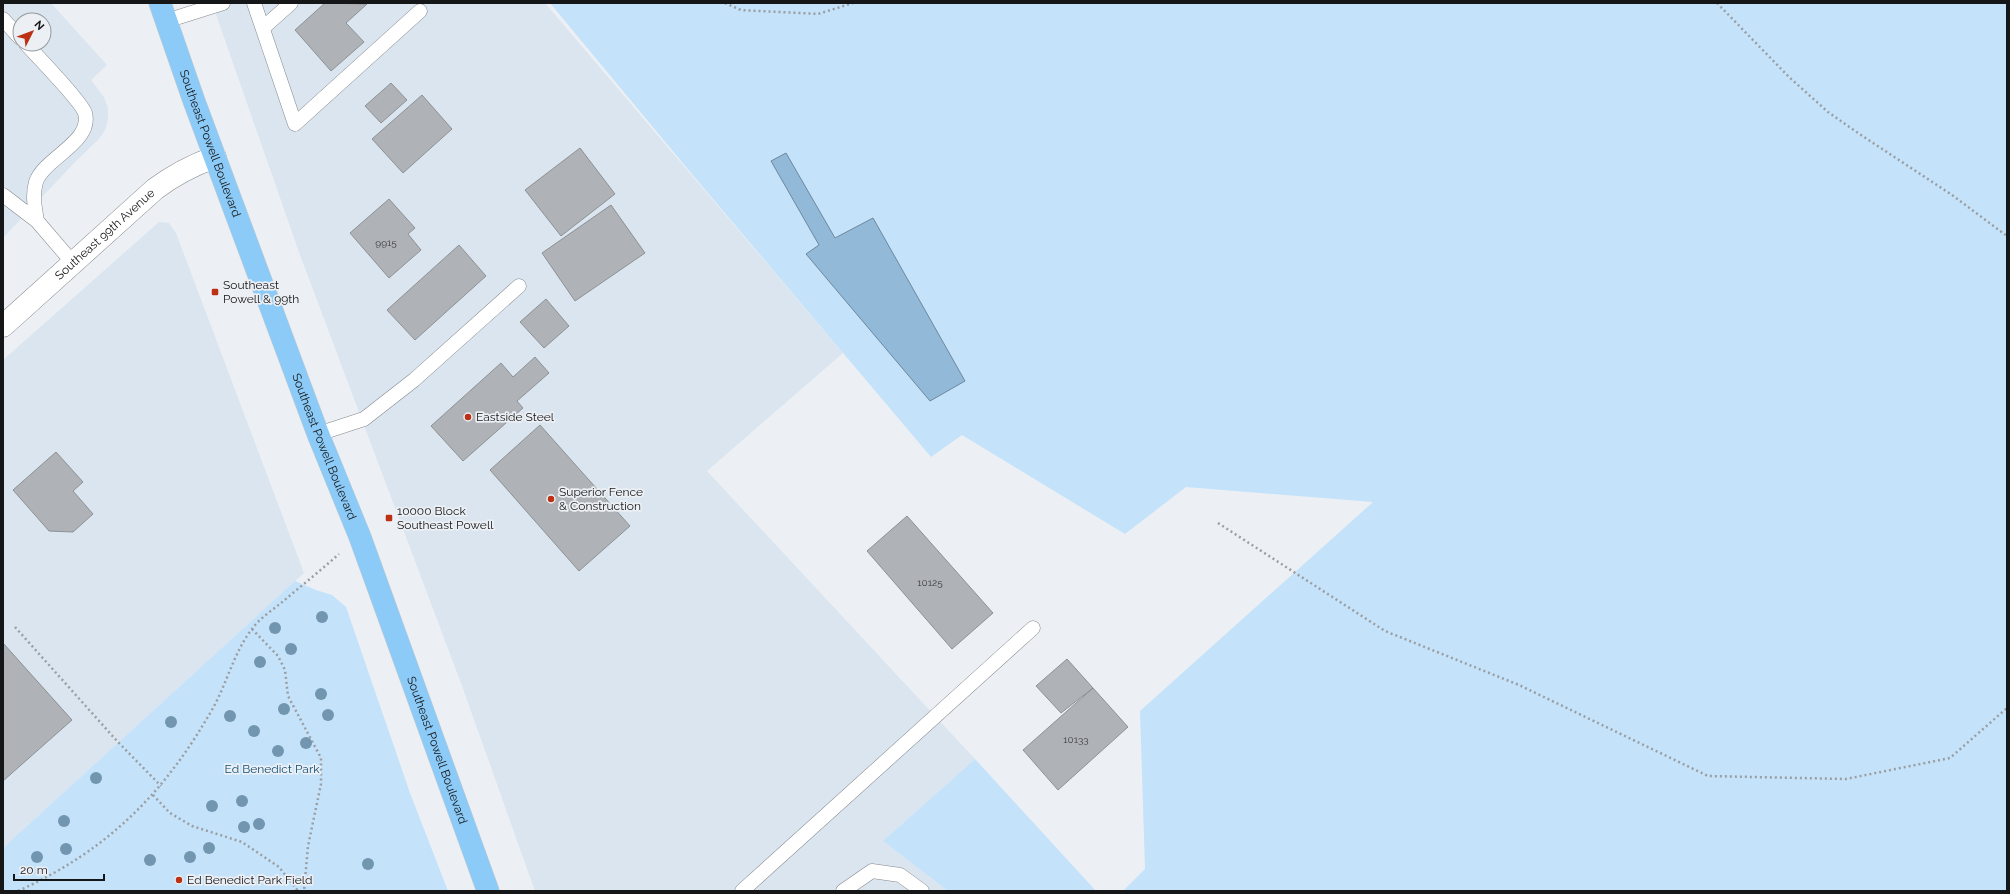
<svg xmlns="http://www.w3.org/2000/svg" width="2010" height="894" font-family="Raleway,sans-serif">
	<rect width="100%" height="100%" fill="#ecf0f4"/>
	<path fill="#dae5ef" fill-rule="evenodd" d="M3,3h48l56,62 -16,15 13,17 4,11v11l-3,11 -6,9 -22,21 -74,78zM20,20h24v24h-24z
		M212,3h333l298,350 -136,118 268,288 -92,82 65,50h-413l-73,-205 -162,-431z
		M159,222l10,1 7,10 128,340 -301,275v-488z"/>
	<path fill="#c4e2fa" d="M550,3h1457v888h-884l22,-22 -5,-158 233,-209 -187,-15 -61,47 -163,-99 -31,22 -240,-284z
		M295,581l21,9 16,5 14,12 64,186 38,98h-445v-43z
		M975,759l121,132h-148l-65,-50z"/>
	<path fill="#92b9d7" stroke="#6c889e" d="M786,153l49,85 38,-20 92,163 -35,20 -124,-147 13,-9 -48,-84z"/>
	<path fill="#afb3b7" stroke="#8d9194" d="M325,3l42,1 -21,19 18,19 -33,29 -36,-41z
		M391,83l16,17 -26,23 -16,-17z
		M422,95l30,34 -49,44 -31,-34z
		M580,148l35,46 -54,42 -36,-46z
		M389,199l26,29 -7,6 13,16 -32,28 -39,-45z
		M611,205l34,48 -70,48 -33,-48z
		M459,245l27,31 -71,64 -28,-30z
		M546,299l23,27 -25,22 -24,-26z
		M535,357l14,16 -32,28 6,7 -60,53 -32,-35 70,-63 12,14z
		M540,425l90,101 -51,45 -89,-101z
		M56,452l27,30 -10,9 20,23 -20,18 -24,-1 -36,-41z
		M907,516l86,97 -41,36 -85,-98z
		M3,643l69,77 -69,61z
		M1067,659l26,29 -32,25 -25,-27z
		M1093,688l35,39 -70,63 -35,-40z"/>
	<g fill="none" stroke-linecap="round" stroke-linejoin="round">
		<defs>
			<path id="lane" d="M254,3l41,121 125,-113
				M3,19l17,19
				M166,21l57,-18
				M263,28l28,-25
				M26,44c11,12 55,57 59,69 8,29 -41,45 -49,69 -4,14 -1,26 1,39
				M3,195l34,26 36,42
				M318,434l46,-15 50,-39 105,-94
				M742,891l291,-263
				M843,891l29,-20 28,4 22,16"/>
			<g id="street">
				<path id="s1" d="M3,326l152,-137c20,-15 38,-24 60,-32"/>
			</g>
			<g id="primary">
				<path id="s2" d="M160,3l34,98 124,333 42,103 128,354"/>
			</g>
		</defs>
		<use href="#lane" stroke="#84898c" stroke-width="15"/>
		<use href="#street" stroke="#84898c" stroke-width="23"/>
		<use href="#primary" stroke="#ccc" stroke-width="23"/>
		<path stroke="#9b9ea1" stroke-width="2.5" stroke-dasharray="2 3" stroke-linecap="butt" d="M725,3l16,7 77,4 35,-11
			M1717,3l72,74 39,35 30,21 94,62 55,41
			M1218,523l167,108 134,54 189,91 138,3 104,-21 57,-50
			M15,627l102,114 44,45
			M252,629l26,27 7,14 3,26 33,62v26l-13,62 -4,45
			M153,795l17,18 22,13 50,16 37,25 19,24
			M18,891c89,-40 147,-98 195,-183 14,-25 21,-56 39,-79 7,-10 19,-18 29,-26 19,-16 39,-32 58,-49"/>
		<use href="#lane" stroke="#fff" stroke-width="14"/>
		<use href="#street" stroke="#fff" stroke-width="22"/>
		<use href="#primary" stroke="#8ccbf7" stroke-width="22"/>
	</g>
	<g fill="#7296af">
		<circle cx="322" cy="617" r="6"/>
		<circle cx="275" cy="628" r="6"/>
		<circle cx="291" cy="649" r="6"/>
		<circle cx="260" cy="662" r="6"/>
		<circle cx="321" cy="694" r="6"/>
		<circle cx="284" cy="709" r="6"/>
		<circle cx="328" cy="715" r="6"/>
		<circle cx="230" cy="716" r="6"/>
		<circle cx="171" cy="722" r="6"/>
		<circle cx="254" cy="731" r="6"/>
		<circle cx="306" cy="743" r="6"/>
		<circle cx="278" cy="751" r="6"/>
		<circle cx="96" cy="778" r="6"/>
		<circle cx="242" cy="801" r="6"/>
		<circle cx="212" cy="806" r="6"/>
		<circle cx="64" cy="821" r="6"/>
		<circle cx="259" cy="824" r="6"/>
		<circle cx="244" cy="827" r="6"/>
		<circle cx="209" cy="848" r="6"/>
		<circle cx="66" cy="849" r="6"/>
		<circle cx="37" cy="857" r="6"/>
		<circle cx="190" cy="857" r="6"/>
		<circle cx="150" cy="860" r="6"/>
		<circle cx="368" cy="864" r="6"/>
	</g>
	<g fill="#bc3114" stroke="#ecf0f4" stroke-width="1.5">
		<rect x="211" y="288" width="8" height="8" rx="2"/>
		<circle cx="468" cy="417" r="4"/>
		<circle cx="551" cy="499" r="4"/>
		<rect x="385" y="514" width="8" height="8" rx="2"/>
		<circle cx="179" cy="880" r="4"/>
	</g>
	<g text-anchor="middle" stroke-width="3.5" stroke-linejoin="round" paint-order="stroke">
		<g font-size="10" fill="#3c3d40">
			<text x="386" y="246">9915</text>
			<text x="930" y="586">10125</text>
			<text x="1076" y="743">10133</text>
		</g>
		<g font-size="12" fill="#151618" stroke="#ecf0f4">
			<text dy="4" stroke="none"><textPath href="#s2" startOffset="149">Southeast Powell Boulevard</textPath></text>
			<text dy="4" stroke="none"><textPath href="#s1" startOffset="137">Southeast 99th Avenue</textPath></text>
			<text dy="4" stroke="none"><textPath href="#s2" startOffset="473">Southeast Powell Boulevard</textPath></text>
			<text dy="4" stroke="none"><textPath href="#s2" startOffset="797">Southeast Powell Boulevard</textPath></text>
		</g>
		<g font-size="12" fill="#151618" stroke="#ecf0f4" text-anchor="start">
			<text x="223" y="289">Southeast<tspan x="223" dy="14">Powell &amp; 99th</tspan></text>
			<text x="476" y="421">Eastside Steel</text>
			<text x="559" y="496">Superior Fence<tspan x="559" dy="14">&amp; Construction</tspan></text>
			<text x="397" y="515">10000 Block<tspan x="397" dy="14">Southeast Powell</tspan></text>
			<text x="187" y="884">Ed Benedict Park Field</text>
		</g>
		<g font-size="12" fill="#0e4d76" stroke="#ecf0f4">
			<text x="272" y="773">Ed Benedict Park</text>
		</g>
	</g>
	<rect width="2010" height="894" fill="none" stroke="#151618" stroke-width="8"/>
	<g transform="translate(32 32) rotate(48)"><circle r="19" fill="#ecf0f4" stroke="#96999c"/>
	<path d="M0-3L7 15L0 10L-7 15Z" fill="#bc3114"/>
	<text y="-6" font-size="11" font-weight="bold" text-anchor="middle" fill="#151618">N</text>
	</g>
	<path d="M14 874v6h90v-6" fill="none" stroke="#151618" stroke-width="2"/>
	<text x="20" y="874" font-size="12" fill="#151618" stroke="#ecf0f4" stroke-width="3" paint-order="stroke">20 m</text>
</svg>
